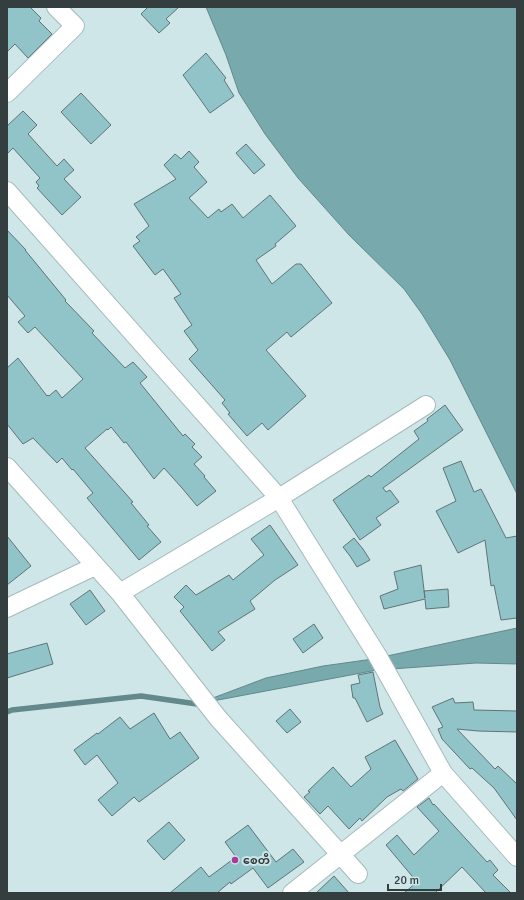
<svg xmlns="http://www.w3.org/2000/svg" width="524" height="900" font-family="Signika,'Noto Sans Myanmar',sans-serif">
	<rect width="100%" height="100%" fill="#cfe6e8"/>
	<path fill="#77a9ad" stroke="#63898c" d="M206,7h311v487l-67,-134 -28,-46 -18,-25 -55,-54 -51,-57 -33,-44 -26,-41 -13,-38z
		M517,628v36l-41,-1 -99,7 -180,34 69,-26 57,-12 50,-7z"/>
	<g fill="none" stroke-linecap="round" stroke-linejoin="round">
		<path stroke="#63898c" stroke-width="5.5" d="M7,712l5,-2 129,-14 56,8 4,-1"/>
	</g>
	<path fill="#91c4c8" stroke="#607476" d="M7,7h23l11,11 -2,3 13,13 -24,24 -13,-14 -8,8z
		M148,7h31l-13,12 4,4 -11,10 -18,-19z
		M206,53l20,25 -2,2 10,16 -24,17 -27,-38z
		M81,93l30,32 -20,19 -30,-32z
		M23,111l14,14 -9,9 29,32 7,-7 10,11 -10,9 17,18 -19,18 -25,-27 2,-2 -3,-4 4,-4 -27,-30 -6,6v-28z
		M246,144l19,21 -11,9 -18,-21z
		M189,151l10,11 -5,5 13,15 -18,16 19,20 11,-9 2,3 11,-8 11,14 27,-23 26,31 -21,18 1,2 -20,14 16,24 24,-20h5l31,39 -41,34 -4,-5 -21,18 40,46 -38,34 -6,-7 -15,13 -19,-22 2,-1 -8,-10 3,-3 -36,-41 9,-9 -14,-19 8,-6 -18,-27 7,-4 -18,-25 -8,6 -22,-29 7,-5 -4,-4 13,-11 -15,-22 42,-25 -12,-14 11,-11 6,5z
		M7,230l19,20h-1l41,50 -1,1 29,30 -2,2 33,35 8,-6 14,15 -7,6 43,53 2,-2 10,10 -3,3 10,10 -8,7 11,12 -1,1 12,14 -19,15 -15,-18 -18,-20 -10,11 -28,-37 -2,1 -13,-16 -3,3 -1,-1 -22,19 48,54 -2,1 18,22 -2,1 14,16 -22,18 -52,-62 6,-5 -20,-24 -1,1 -10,-12 -5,5 -24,-25 -10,6 -16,-20v-56l11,-10 29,38 1,-1 1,1 7,-6 6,8 21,-19 -48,-52 -7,6 -10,-11 7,-6 -18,-21z
		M445,405l18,25 -80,58 3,4 4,-2 9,12 -23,16 5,7 -21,15 -27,-40 36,-25 2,2 48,-38 -5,-8 14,-10 -1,-2z
		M461,461l13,31 7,-3 25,49 11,-2v82l-16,2 -7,-35 -3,1 -6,-46 -27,13 -22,-42 20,-10 -13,-33z
		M270,525l28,40 -23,15 -25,21 5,8 -37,23 7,8 -13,11 -32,-40 4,-4 -10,-10 12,-12 10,10 33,-20 4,5 31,-25 -13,-16z
		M7,536l24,30 -24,19z
		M354,538l9,11 7,11 -13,7 -7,-11 -7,-9z
		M421,565l4,33 -1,-7 24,-2 1,18 -23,2 -1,-10 -41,10 -4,-13 18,-7 -4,-17z
		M90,590l15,21 -19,14 -16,-21z
		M314,624l9,14 -20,15 -10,-14z
		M47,643l6,21 -46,14v-24z
		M373,672l7,35 3,7 -16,8 -12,-24h-2l-2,-13 9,-2 -2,-8z
		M453,698l2,5 18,-1 1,8 43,1v21l-39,-1 -21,-2 38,40 3,-3 19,18v36l-23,-32 -22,-20 -2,1 -28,-30 -4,-10 5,-2 -11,-20z
		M290,709l11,13 -14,11 -11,-12z
		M154,713l16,26 10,-7 19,26 -60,44 -5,-5 -22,19 -14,-16 20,-17 -21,-28 -12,10 -11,-15 23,-17 1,1 22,-17 10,12z
		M395,740l23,39 -15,12 -2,-2 -14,8 -25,24 -2,-3 -11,11 -21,-23 -8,8 -16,-17 6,-5 -2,-1 25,-24 18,20 20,-18 -6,-12z
		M429,798l4,7 1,-1 53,58 3,-2 8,10 -5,5 18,18h-25l-24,-26 -27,26h-31l13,-11 -31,-37 11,-10 17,20 25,-24 -22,-24z
		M169,822l16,18 -21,20 -17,-19z
		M248,825l28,37 17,-13 11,13 -36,26 -15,-20 -22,16 -1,-2 -13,11h-47l31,-26 8,10 27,-20 -11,-15z
		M334,876l15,17h-33z"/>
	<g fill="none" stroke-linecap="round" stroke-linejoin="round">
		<defs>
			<path id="minor" d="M7,93l68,-67 -19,-19
				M7,191l272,307 98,157 66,118 74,84
				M7,467l113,126 98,125 140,156
				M120,593l159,-95 147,-93
				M7,608l88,-42
				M292,893l151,-120"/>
		</defs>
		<use href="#minor" stroke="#a4babc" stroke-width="20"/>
		<use href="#minor" stroke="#fff" stroke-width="18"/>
	</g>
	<circle fill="#a93996" stroke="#cfe6e8" stroke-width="1.5" cx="235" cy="860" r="4"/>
	<g text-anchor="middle" stroke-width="4" stroke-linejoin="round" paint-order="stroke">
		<g font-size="11" font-weight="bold" fill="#353e3f" stroke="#cfe6e8" text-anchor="start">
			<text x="243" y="864">စေတီ</text>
		</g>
	</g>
	<rect width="524" height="900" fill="none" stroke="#353e3f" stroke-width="16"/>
	<path d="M388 884v6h53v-6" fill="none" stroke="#353e3f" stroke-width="2"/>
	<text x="394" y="884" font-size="12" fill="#353e3f" stroke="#cfe6e8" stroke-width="3" paint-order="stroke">20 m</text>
</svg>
